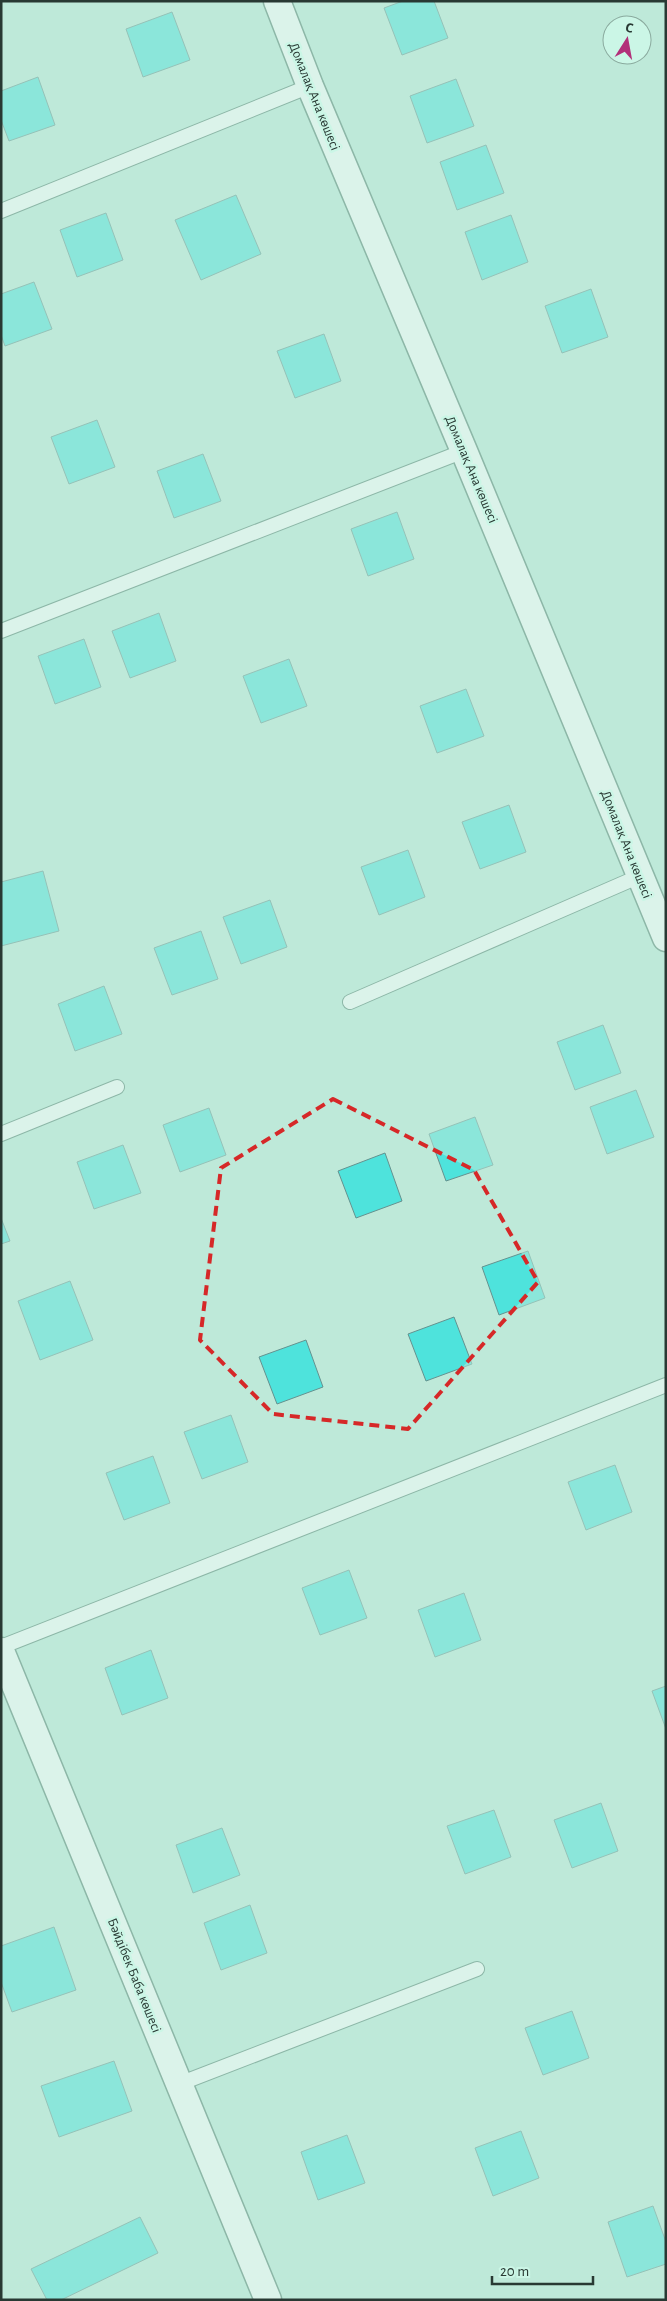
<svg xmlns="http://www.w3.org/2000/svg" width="667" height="2301" font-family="'Alegreya Sans',sans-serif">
	<rect width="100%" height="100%" fill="#bee9d9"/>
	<path fill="#4ee3dc" stroke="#64928f" d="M403,1h31l14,37 -46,17 -18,-47z
		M172,12l18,48 -47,17 -17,-48z
		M38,77l17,48 -46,16 -8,-21v-29z
		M456,79l18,47 -47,17 -17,-47z
		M486,145l18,48 -47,17 -17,-48z
		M236,195l25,59 -60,26 -26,-60z
		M106,213l17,47 -46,17 -17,-47z
		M511,215l17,47 -46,18 -17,-48z
		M34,282l18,47 -47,17 -4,-11v-41z
		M591,289l17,48 -46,16 -17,-47z
		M324,334l17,47 -46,17 -18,-47z
		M97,420l18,47 -46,17 -18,-47z
		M203,454l18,47 -47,17 -17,-47z
		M397,512l17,47 -46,17 -17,-47z
		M159,613l17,48 -46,17 -18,-47z
		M84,639l17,48 -46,17 -17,-48z
		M289,659l18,47 -46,17 -18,-47z
		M466,689l18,47 -47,17 -17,-47z
		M509,805l17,47 -46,17 -18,-47z
		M408,850l17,47 -46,18 -18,-48z
		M43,871l16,60 -58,15v-64z
		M270,900l17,47 -46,17 -18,-47z
		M201,931l17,48 -46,16 -18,-47z
		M104,986l18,48 -47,17 -17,-47z
		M603,1025l18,48 -46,17 -18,-48z
		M636,1090l18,47 -47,17 -17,-47z
		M209,1108l17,47 -46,17 -17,-47z
		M475,1117l18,48 -47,16 -17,-47z
		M123,1145l18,48 -47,16 -17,-47z
		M385,1153l17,48 -46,17 -18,-47z
		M1,1218l9,23 -9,3z
		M528,1251l17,47 -46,17 -17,-48z
		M70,1281l23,59 -53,20 -22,-59z
		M454,1317l18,47 -46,17 -18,-47z
		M306,1340l17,47 -46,17 -18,-47z
		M231,1415l17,47 -46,17 -18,-47z
		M153,1456l17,47 -46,17 -18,-47z
		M615,1465l17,47 -46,18 -18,-48z
		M349,1570l18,48 -47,17 -18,-47z
		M464,1593l17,47 -46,17 -17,-47z
		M151,1650l17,48 -46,17 -17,-47z
		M666,1686v43l-14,-38z
		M601,1803l17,48 -46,17 -18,-48z
		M494,1810l17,47 -46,17 -18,-48z
		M222,1828l18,47 -47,18 -17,-48z
		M250,1905l17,48 -46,17 -17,-47z
		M54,1927l22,63 -64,22 -11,-30v-36z
		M572,2011l17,47 -46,17 -18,-47z
		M114,2061l18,50 -73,26 -18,-51z
		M521,2131l18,47 -46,18 -18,-48z
		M347,2135l18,48 -47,17 -17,-48z
		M653,2206l13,36v22l-39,13 -19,-55z
		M140,2217l18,36 -97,47h-14l-16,-31z"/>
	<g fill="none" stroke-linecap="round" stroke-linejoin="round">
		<defs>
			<path id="lane" d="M1,211l309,-125
				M1,631l463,-180
				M350,1002l290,-126
				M1,1134l116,-47
				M1,1647l665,-262
				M179,2084l298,-115"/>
			<path id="street" d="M277,1l33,85 154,365 202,487
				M1,1651l267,649"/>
		</defs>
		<use href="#lane" stroke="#527a6c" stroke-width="16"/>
		<use href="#street" stroke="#527a6c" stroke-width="29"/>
		<use href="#lane" stroke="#fff" stroke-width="14"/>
		<use href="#street" stroke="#fff" stroke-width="26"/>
	</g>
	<path d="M0 0H667V2301H0ZM333,1099l141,71 64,112 -130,147 -135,-15 -73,-74 21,-172z" fill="#bee9d9" fill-opacity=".55" fill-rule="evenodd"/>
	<path fill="none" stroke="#d62828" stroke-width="4" stroke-dasharray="10 6" stroke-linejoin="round" d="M333,1099l141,71 64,112 -130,147 -135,-15 -73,-74 21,-172z"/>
	<g text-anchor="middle" stroke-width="5" stroke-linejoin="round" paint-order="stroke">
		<g font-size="14" fill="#283933" stroke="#cbf6e6">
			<text transform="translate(315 96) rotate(68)" y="5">Домалақ Ана көшесі</text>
			<text transform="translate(472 469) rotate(67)" y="5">Домалақ Ана көшесі</text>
			<text transform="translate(627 844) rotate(68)" y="5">Домалақ Ана көшесі</text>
			<text transform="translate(135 1975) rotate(68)" y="5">Бәйдібек Баба көшесі</text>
		</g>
	</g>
	<rect width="667" height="2301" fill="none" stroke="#283933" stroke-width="5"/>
	<g transform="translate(627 40) rotate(11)"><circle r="24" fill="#cbf6e6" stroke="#8aaa9e"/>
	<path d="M0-4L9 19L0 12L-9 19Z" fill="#b23079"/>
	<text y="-8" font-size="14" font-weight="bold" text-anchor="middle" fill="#283933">С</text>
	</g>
	<path d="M492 2276v8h101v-8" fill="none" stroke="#283933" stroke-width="2.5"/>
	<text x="500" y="2276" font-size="15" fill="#283933" stroke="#cbf6e6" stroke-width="4" paint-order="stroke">20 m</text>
</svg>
